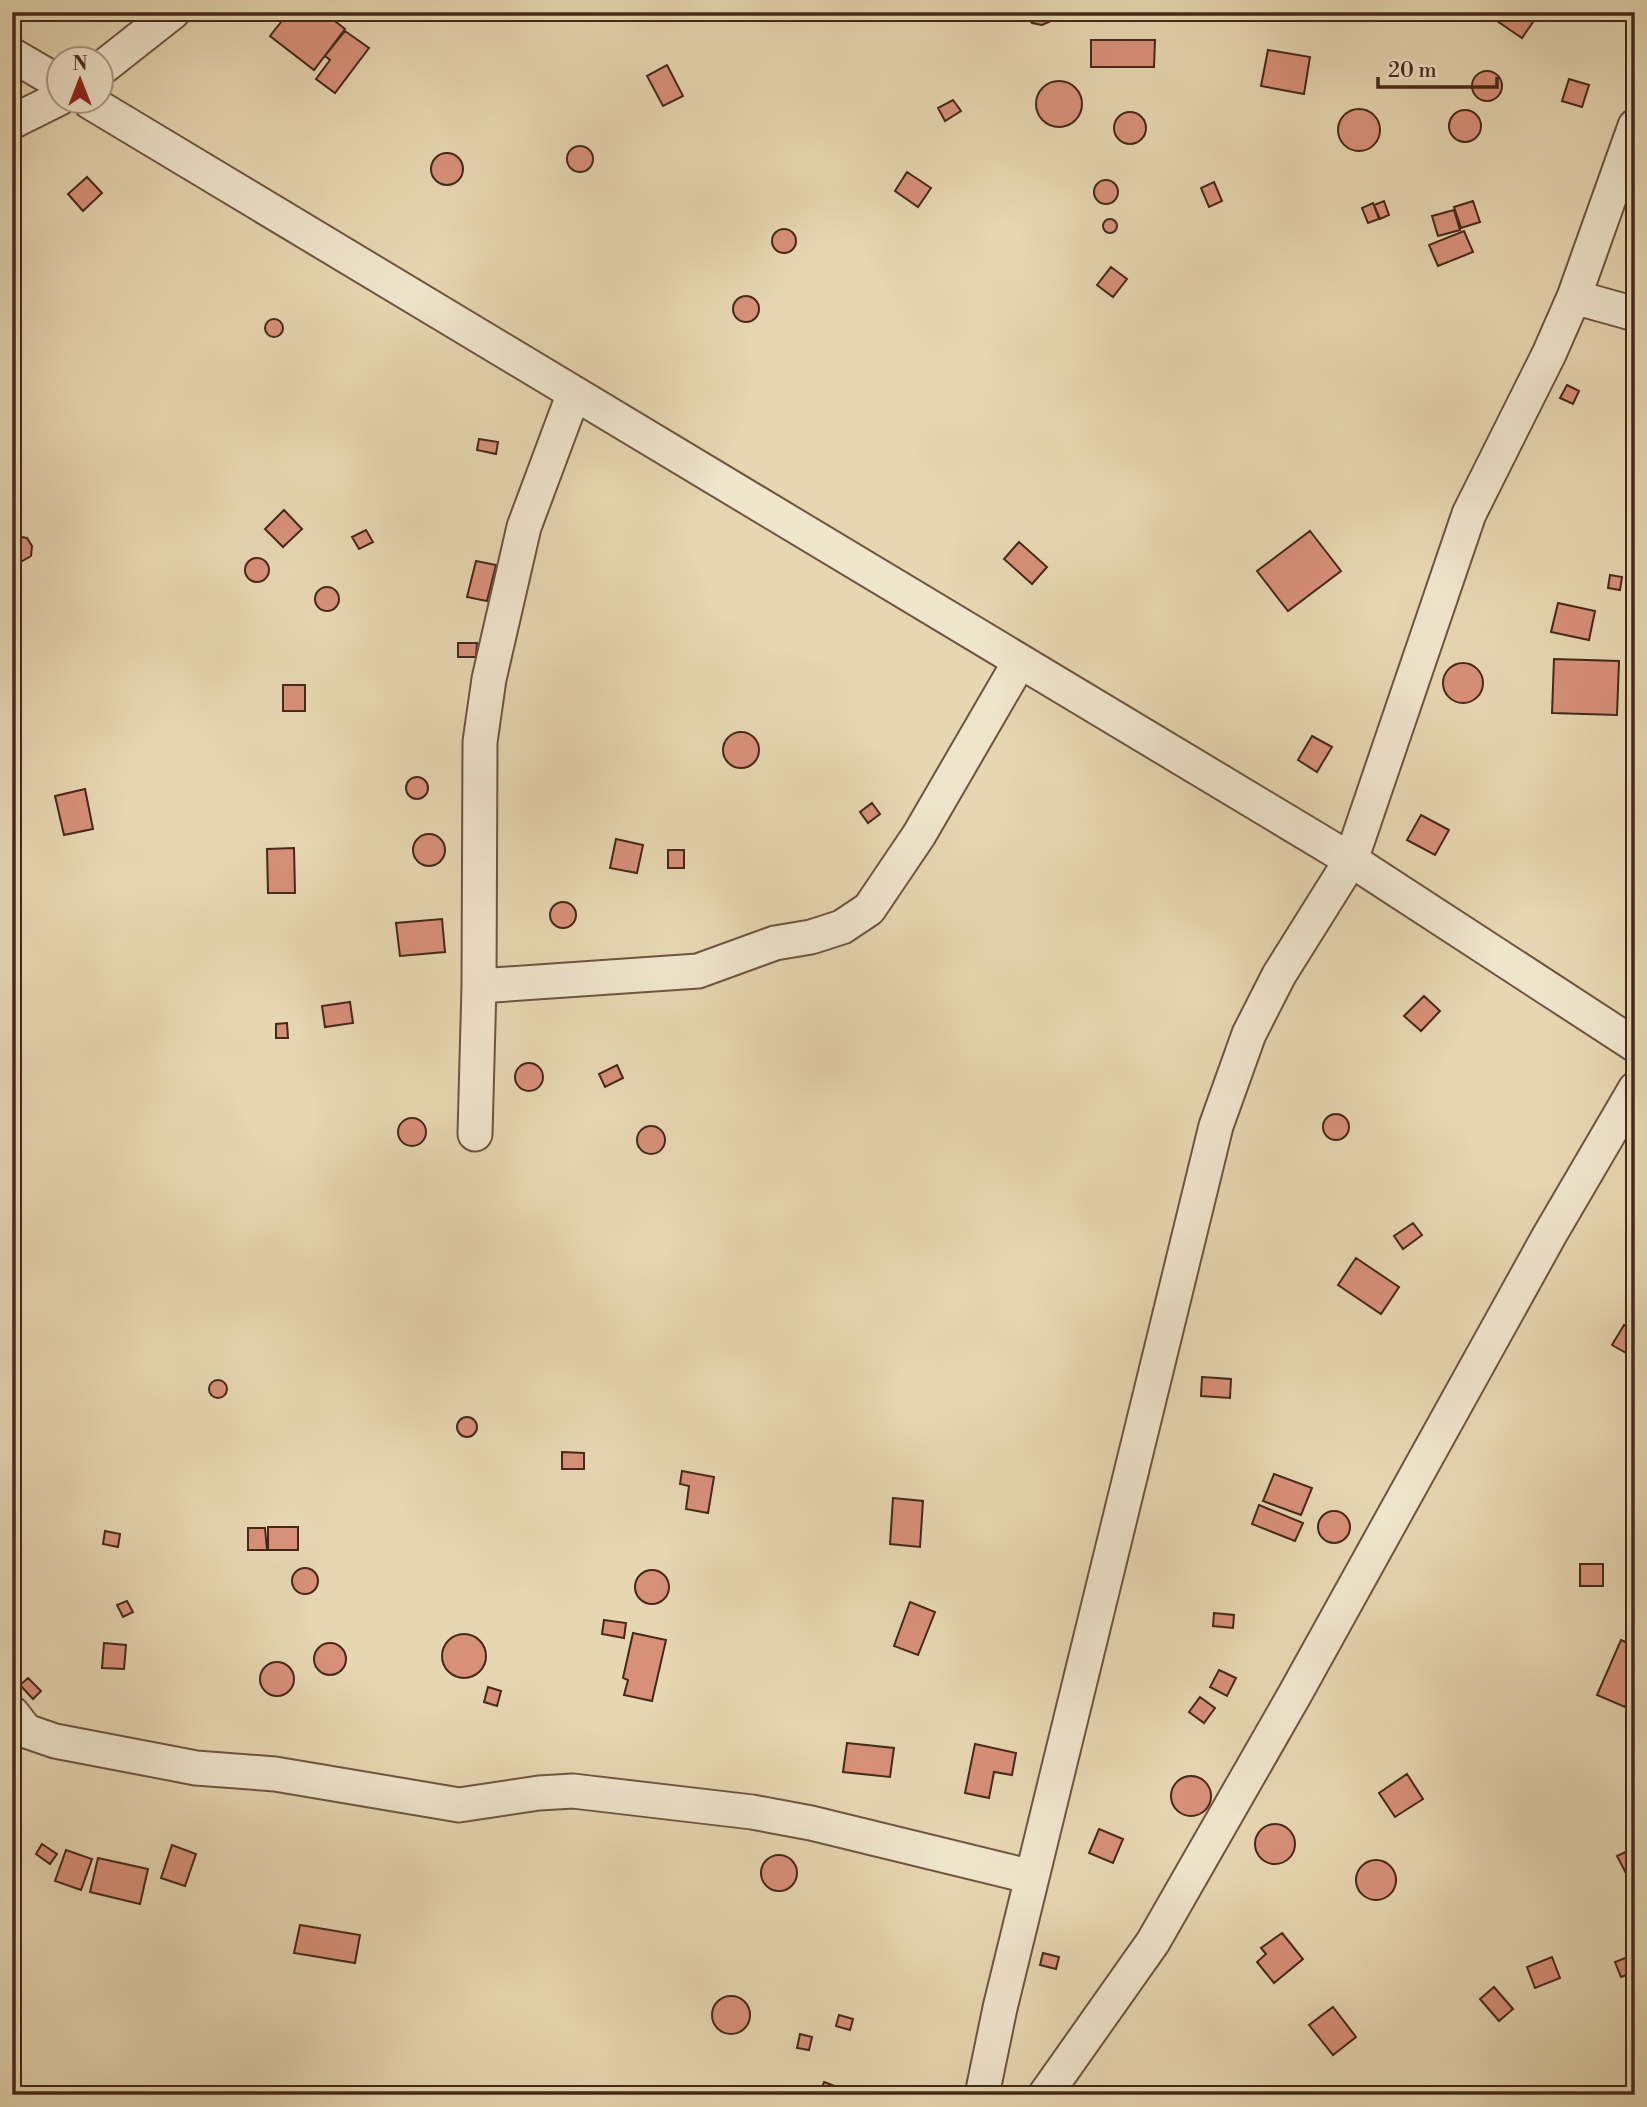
<svg xmlns="http://www.w3.org/2000/svg" width="1647" height="2107" font-family="'Libre Bodoni',serif">
	<rect width="100%" height="100%" fill="#e6d6b1"/>
	<filter id="stains"><feTurbulence type="fractalNoise" baseFrequency=".00286" numOctaves="4"/><feColorMatrix values="0 0 0 0 .2 0 0 0 0 .09 0 0 0 0 .02 0 0 0 .5 -.17"/></filter>
	<radialGradient id="worn" r=".72"><stop offset=".6" stop-color="#630" stop-opacity="0"/><stop offset="1" stop-color="#630" stop-opacity=".3"/></radialGradient>
	<path fill="#d89079" stroke="#46281a" stroke-width="2" d="M289,12h34l22,17 -31,41 -44,-34z
		M1025,12h30l-4,9 -9,4 -10,-2z
		M1503,12h37l-18,26 -25,-17z
		M345,31l24,17 -34,45 -19,-14 14,-19 -5,-4z
		M1091,40h64l-1,27h-63z
		M1268,50l42,7 -6,37 -43,-8z
		M667,65l16,31 -20,10 -16,-30z
		M1472 86a15 15 0 1 1 30 0a15 15 0 1 1-30 0Z
		M1569,79l20,6 -7,22 -20,-6z
		M1036 104a23 23 0 1 1 46 0a23 23 0 1 1-46 0Z
		M953,100l8,11 -16,10 -7,-13z
		M1338 130a21 21 0 1 1 42 0a21 21 0 1 1-42 0Z
		M1449 126a16 16 0 1 1 32 0a16 16 0 1 1-32 0Z
		M1114 128a16 16 0 1 1 32 0a16 16 0 1 1-32 0Z
		M567 159a13 13 0 1 1 26 0a13 13 0 1 1-26 0Z
		M431 169a16 16 0 1 1 32 0a16 16 0 1 1-32 0Z
		M907,172l24,16 -13,19 -23,-16z
		M87,177l15,16 -19,18 -15,-17z
		M1094 192a12 12 0 1 1 24 0a12 12 0 1 1-24 0Z
		M1214,182l8,19 -13,6 -8,-19z
		M1384,201l5,14 -9,4 -6,-14z
		M1473,201l7,21 -19,6 -7,-21z
		M1373,203l6,16 -11,4 -6,-15z
		M1454,210l6,20 -22,6 -6,-20z
		M1103 226a7 7 0 1 1 14 0a7 7 0 1 1-14 0Z
		M772 241a12 12 0 1 1 24 0a12 12 0 1 1-24 0Z
		M1464,231l9,21 -35,14 -9,-21z
		M1111,267l16,12 -14,18 -16,-12z
		M733 309a13 13 0 1 1 26 0a13 13 0 1 1-26 0Z
		M265 328a9 9 0 1 1 18 0a9 9 0 1 1-18 0Z
		M1567,385l12,6 -6,13 -13,-6z
		M479,439l19,3 -2,12 -19,-4z
		M284,510l18,19 -19,18 -18,-18z
		M366,530l7,12 -14,7 -7,-12z
		M1310,531l31,40 -53,40 -31,-40z
		M15,536l12,2 5,8 -1,10 -12,7 -7,-1v-25z
		M1019,542l28,25 -15,17 -28,-25z
		M245 570a12 12 0 1 1 24 0a12 12 0 1 1-24 0Z
		M476,561l20,4 -9,36 -20,-4z
		M1610,575l12,2 -2,13 -12,-2z
		M315 599a12 12 0 1 1 24 0a12 12 0 1 1-24 0Z
		M1558,603l37,8 -6,29 -38,-8z
		M458,643h19l-1,14h-18z
		M1554,659l65,2 -2,54 -65,-2z
		M1443 683a20 20 0 1 1 40 0a20 20 0 1 1-40 0Z
		M283,685h22v26h-22z
		M723 750a18 18 0 1 1 36 0a18 18 0 1 1-36 0Z
		M1312,736l20,11 -15,25 -19,-12z
		M406 788a11 11 0 1 1 22 0a11 11 0 1 1-22 0Z
		M85,789l8,40 -29,6 -9,-39z
		M872,803l8,11 -12,9 -8,-11z
		M1421,815l28,15 -14,25 -28,-15z
		M413 850a16 16 0 1 1 32 0a16 16 0 1 1-32 0Z
		M616,839l27,6 -6,28 -27,-5z
		M294,848l1,45h-27l-1,-44z
		M668,850h16v18h-16z
		M550 915a13 13 0 1 1 26 0a13 13 0 1 1-26 0Z
		M442,919l3,33 -45,4 -4,-33z
		M1424,996l16,15 -19,20 -17,-15z
		M350,1002l3,21 -28,4 -3,-21z
		M287,1023l1,15h-12v-14z
		M515 1077a14 14 0 1 1 28 0a14 14 0 1 1-28 0Z
		M617,1065l6,13 -18,9 -6,-13z
		M1323 1127a13 13 0 1 1 26 0a13 13 0 1 1-26 0Z
		M398 1132a14 14 0 1 1 28 0a14 14 0 1 1-28 0Z
		M637 1140a14 14 0 1 1 28 0a14 14 0 1 1-28 0Z
		M1413,1223l9,12 -19,14 -9,-13z
		M1356,1258l43,29 -18,27 -43,-29z
		M1624,1325l11,6v27l-23,-13z
		M1202,1377l29,2 -1,19 -29,-2z
		M209 1389a9 9 0 1 1 18 0a9 9 0 1 1-18 0Z
		M457 1427a10 10 0 1 1 20 0a10 10 0 1 1-20 0Z
		M562,1452l22,1v16h-22z
		M682,1471l32,6 -6,36 -22,-4 3,-23 -9,-2z
		M1274,1474l38,14 -11,27 -38,-14z
		M893,1498l30,3 -3,46 -30,-3z
		M1259,1505l44,18 -8,18 -43,-17z
		M1318 1527a16 16 0 1 1 32 0a16 16 0 1 1-32 0Z
		M268,1527h30v23h-30z
		M248,1528h17l2,22h-19z
		M105,1531l15,3 -2,13 -15,-3z
		M1580,1564h23v22h-23z
		M292 1581a13 13 0 1 1 26 0a13 13 0 1 1-26 0Z
		M635 1587a17 17 0 1 1 34 0a17 17 0 1 1-34 0Z
		M127,1601l6,11 -10,5 -6,-12z
		M910,1602l25,10 -17,43 -24,-9z
		M1214,1613l20,2 -1,13 -20,-2z
		M604,1620l22,3 -2,15 -22,-4z
		M633,1633l33,7 -14,61 -28,-6 4,-15 -5,-2z
		M442 1656a22 22 0 1 1 44 0a22 22 0 1 1-44 0Z
		M1621,1640l14,6v39l-10,22 -28,-12z
		M104,1643l22,2 -2,24 -22,-1z
		M314 1659a16 16 0 1 1 32 0a16 16 0 1 1-32 0Z
		M260 1679a17 17 0 1 1 34 0a17 17 0 1 1-34 0Z
		M1219,1670l17,8 -9,18 -17,-9z
		M28,1678l13,13 -8,8 -13,-14z
		M488,1687l13,4 -4,15 -13,-4z
		M1200,1697l15,11 -11,15 -15,-11z
		M847,1743l47,5 -4,29 -47,-5z
		M975,1744l41,9 -4,22 -18,-3 -5,26 -24,-5z
		M1407,1774l16,25 -28,18 -16,-24z
		M1171 1796a20 20 0 1 1 40 0a20 20 0 1 1-40 0Z
		M1255 1844a20 20 0 1 1 40 0a20 20 0 1 1-40 0Z
		M1099,1829l24,10 -10,24 -24,-10z
		M42,1844l15,10 -7,10 -14,-10z
		M172,1845l24,9 -11,32 -24,-8z
		M1634,1848l1,33 -4,2 -14,-27z
		M66,1850l26,9 -11,31 -26,-9z
		M761 1873a18 18 0 1 1 36 0a18 18 0 1 1-36 0Z
		M98,1858l50,11 -8,35 -50,-12z
		M1356 1880a20 20 0 1 1 40 0a20 20 0 1 1-40 0Z
		M300,1925l60,10 -5,28 -61,-10z
		M1282,1933l21,26 -29,24 -17,-21 9,-8 -5,-6z
		M1043,1953l16,4 -3,12 -16,-4z
		M1633,1955l2,17 -14,5 -6,-15z
		M1552,1957l8,21 -25,10 -8,-21z
		M1494,1987l19,22 -14,12 -19,-22z
		M712 2015a19 19 0 1 1 38 0a19 19 0 1 1-38 0Z
		M1333,2007l23,30 -23,18 -24,-30z
		M839,2015l14,4 -3,11 -14,-4z
		M800,2034l12,3 -3,13 -12,-2z
		M824,2082l29,11 -1,2h-33z"/>
	<g fill="none" stroke-linecap="round" stroke-linejoin="round">
		<defs>
			<path id="street" d="M12,55l48,28
				M102,68l71,-56
				M90,102l1261,758 284,185
				M12,122l48,-24
				M1574,297l61,17
				M479,986l219,-15 77,-28 36,-6 31,-10 27,-18 50,-74 101,-174
				M475,1134l4,-148 1,-244 9,-63 35,-152 50,-134
				M12,1713l14,18 29,10 141,27 79,6 184,31 80,-12 34,-2 179,21 59,11 221,54
				M982,2095l18,-87 216,-882 33,-92 30,-59 72,-115 118,-346 80,-160 25,-57 61,-171
				M1045,2095l108,-153 142,-248 254,-458 86,-147"/>
		</defs>
		<use href="#street" stroke="#6e5440" stroke-width="37"/>
		<use href="#street" stroke="#efe4cc" stroke-width="33"/>
	</g>
	<rect width="1647" height="2107" fill="none" stroke="#e6d6b1" stroke-width="42"/>
	<rect x="14" y="14" width="1619" height="2079" fill="none" stroke="#46281a" stroke-width="3.5"/>
	<rect x="21" y="21" width="1605" height="2065" fill="none" stroke="#46281a" stroke-width="2"/>
	<g transform="translate(80 80)"><circle r="33" fill="#efe4cc" stroke="#ab9985" stroke-width="2"/>
	<path d="M0-5L12 26L0 18L-12 26Z" fill="#8f2418"/>
	<text y="-10" font-size="19" font-weight="bold" text-anchor="middle" fill="#46281a">N</text>
	</g>
	<path d="M1378 77v10h119v-10" fill="none" stroke="#46281a" stroke-width="3.5"/>
	<text x="1388" y="77" font-size="21" fill="#46281a" stroke="#efe4cc" stroke-width="5" paint-order="stroke">20 m</text>
	<rect width="100%" height="100%" filter="url(#stains)"/>
	<rect width="100%" height="100%" fill="url(#worn)"/>
</svg>
